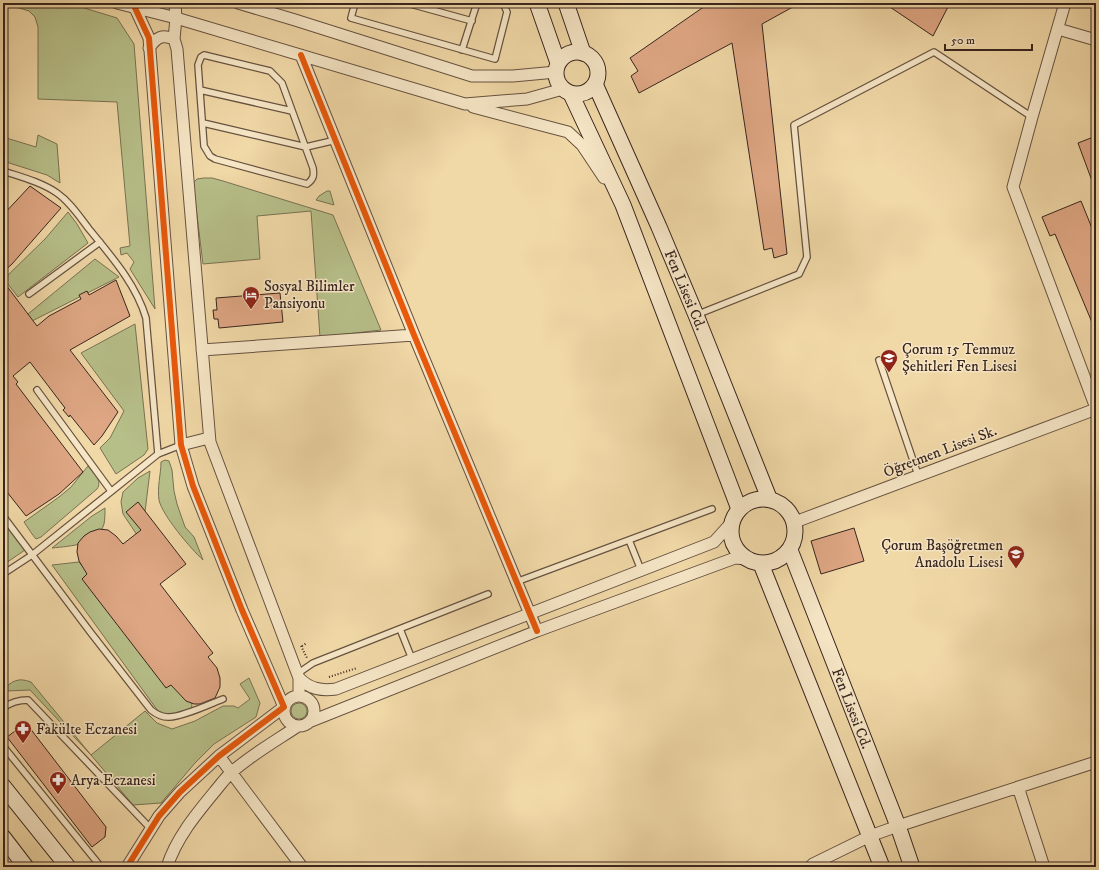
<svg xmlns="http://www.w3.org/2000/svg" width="1099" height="870" font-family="'IM FELL DW Pica',serif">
	<rect width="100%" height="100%" fill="#f1d8a7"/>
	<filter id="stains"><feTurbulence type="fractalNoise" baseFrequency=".005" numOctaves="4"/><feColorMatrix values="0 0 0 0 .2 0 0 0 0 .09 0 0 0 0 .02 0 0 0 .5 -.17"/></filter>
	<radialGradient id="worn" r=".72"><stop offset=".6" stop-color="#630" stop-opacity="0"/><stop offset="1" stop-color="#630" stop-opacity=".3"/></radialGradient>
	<path fill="#b7bf89" stroke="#787254" d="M3,3h65l49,15 17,26 21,265 -25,-40 4,-7 -7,-9 -6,2 -1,-7 10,-2 -13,-144 -79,-3v-72l-3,-10 -6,-6z
		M38,135l19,9 3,39 -13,-8 -44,-14v-24l33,10z
		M204,178h8l11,3 110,34 48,115 -61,7 -9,-126 -54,5 3,43 -57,5 -10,-81 4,-4z
		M327,191h3l4,14 -18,-5 3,-4z
		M68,212l9,12 11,19 -70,54 -14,-18 41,-40z
		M95,259l24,18 -89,45 -2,-8z
		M135,324l13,125 -4,6 -28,19 -16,-26 10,-10 14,-27 -43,-58z
		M165,460l4,1 3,9 2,21 3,13 8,23 9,10 9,23c-12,-11 -41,-45 -44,-60 -2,-13 2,-26 2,-38z
		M88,466c5,7 15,15 9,23l-56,48 -5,2 -4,-5 -8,-12 35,-25 12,-10z
		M150,471l-6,49 19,54 -40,-60 -2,-12 2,-10 15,-14z
		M105,508c0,5 0,11 -1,16 -6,21 -33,22 -52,24l40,-32z
		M9,528l16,22 -22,15v-36z
		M79,562l111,135 2,8 -1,4 -24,7 -9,-5 -106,-146z
		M249,678l11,25 -4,14 -42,27 -19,19 -34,40 -28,2 -42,-50 -61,-65 -24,1 -3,6v-7c9,-9 15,-13 28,-8l60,73 54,-44 12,12 15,6 23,-8 28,-15h11l4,2 12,-9 -10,-15z
		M291 711a8 8 0 1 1 16 0a8 8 0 1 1-16 0Z"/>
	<path fill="#dea683" stroke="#38251e" d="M705,3h95l-38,21 25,230 -13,4 -2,-10 -8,2 -32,-207 -93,50 -8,-17 7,-5 -8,-13 75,-52z
		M884,3h66l-17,33z
		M1096,136v53h-1l-17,-46z
		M30,186l31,22 -49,56 -9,8v-57z
		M1081,201l15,37v94l-41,-98 -5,2 -8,-19z
		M116,280l14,36 -60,34 48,62 -16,24 -8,9 -24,-30 -1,2 -6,-7 2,-2 -35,-46 -17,14 5,6 -2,2 67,88 -24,22 -33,22 -19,-24 -4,4v-215l34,45 12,-10 32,-17 -2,-4 8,-4 2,4z
		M280,293l3,29 -64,6 -1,-9h-4l-1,-9h4l-1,-12z
		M138,502l48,62 -26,20 53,69 -5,4 9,11 3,10v9l-5,11 -15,6h-6l-8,-3 -15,-16 -5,3 -84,-109 5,-5 -8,-13 -2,-9 1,-9 6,-7 6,-4 9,-3 9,1 8,6 7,8 18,-14 -15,-18z
		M854,528l10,33 -43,13 -10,-33z
		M26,723l80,104 -1,10 -13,10 -85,-110z"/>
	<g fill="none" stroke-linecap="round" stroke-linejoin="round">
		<defs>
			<path id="lane" d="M355,3l-4,15 144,41 12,-47 -4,-9
				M407,3l65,18
				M462,50l15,-47
				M204,55l66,16 12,12 31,85c1,7 1,11 -6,16l-92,-25 -5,-3 -6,-10 -6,-81 3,-8z
				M200,90l92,21
				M203,123l103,24 30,-7
				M3,171c18,6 38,11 54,22 13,9 22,23 32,36 22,27 47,55 57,89l12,136 -126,101 -29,19
				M29,294l71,-52
				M696,315l103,-41 8,-17 -13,-132 140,-73 98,65
				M879,360l39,115
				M37,390l74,101
				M158,454l23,-9
				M3,516l88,117 60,77c5,4 10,7 17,7 12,1 42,-13 55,-18
				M629,540l12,30
				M516,582l196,-73
				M400,629l12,30
				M297,674l16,-11 175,-69
				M3,708c8,-6 16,-8 25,-8l123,129
				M3,746l98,121"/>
			<path id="street" d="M117,3l59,15 289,86 62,-5 36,-10
				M175,3l1,15 -2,21 3,10 33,393 89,236v18
				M238,3l57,17 177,56h41l43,-4
				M1065,3l-33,114 -19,70 83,221
				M1058,29l38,11
				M149,48c8,-11 13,-14 25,-9
				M301,55l113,280 123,296
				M473,107l95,25 14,13 22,33
				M202,350l212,-15
				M181,445l28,-7
				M795,522l301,-113
				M299,678c11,11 22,13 37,11l378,-147 18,-20
				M284 711a15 15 0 1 1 30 0a15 15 0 1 1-30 0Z
				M309,722l228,-91 198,-73 12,1
				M219,756l83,111
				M1018,787l26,80
				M127,867l32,-51 21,-24 39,-36 65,-49 -42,-97 -49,-124 -12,-41 -32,-407 -14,-30
				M167,867c9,-29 30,-54 49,-77 5,-6 10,-13 16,-18 19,-17 45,-32 66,-46
				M810,867l3,-3 57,-28 28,-10 198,-64"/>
			<g id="secondary">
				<path d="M537,3l21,60"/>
				<path d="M566,3l17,50"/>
				<circle cx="577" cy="73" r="21"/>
				<path id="s1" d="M595,84l64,143 37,88 73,183"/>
				<path d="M571,94l52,111 116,304"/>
				<circle cx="763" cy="531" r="32"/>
				<path id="s2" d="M790,550l108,276 14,41"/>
				<path d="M761,564l121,303"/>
				<path d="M3,786l65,81"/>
				<path d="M3,837l23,30"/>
			</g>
		</defs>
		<use href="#lane" stroke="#665240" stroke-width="8"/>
		<use href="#street" stroke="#665240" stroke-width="13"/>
		<use href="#secondary" stroke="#38251e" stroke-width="17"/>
		<path stroke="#38251e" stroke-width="2" stroke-dasharray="1 2" stroke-linecap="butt" d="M301,646l6,12
			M302,646l5,-3
			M329,677l28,-9"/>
		<use href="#lane" stroke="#f6e6c6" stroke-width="5.5"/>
		<use href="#street" stroke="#f6e6c6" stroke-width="11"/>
		<use href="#secondary" stroke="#f6e6c6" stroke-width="15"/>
		<defs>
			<path id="cycleway" d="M301,55l113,280 123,296
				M127,867l32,-51 21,-24 39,-36 65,-49 -42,-97 -49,-124 -12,-41 -32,-407 -14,-30"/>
		</defs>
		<use href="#cycleway" stroke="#f6e6c6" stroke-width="8"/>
		<use href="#cycleway" stroke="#e8590c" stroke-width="6"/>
	</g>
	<defs>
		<symbol id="hotel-pin" viewBox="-11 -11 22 30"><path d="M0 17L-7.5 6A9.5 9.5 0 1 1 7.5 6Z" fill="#8f2418" stroke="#f6e6c6"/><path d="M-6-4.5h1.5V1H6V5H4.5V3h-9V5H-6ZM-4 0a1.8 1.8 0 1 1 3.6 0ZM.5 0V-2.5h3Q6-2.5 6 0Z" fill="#fff"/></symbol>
		<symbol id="school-pin" viewBox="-11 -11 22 30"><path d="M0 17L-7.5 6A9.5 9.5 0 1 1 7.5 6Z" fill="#8f2418" stroke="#f6e6c6"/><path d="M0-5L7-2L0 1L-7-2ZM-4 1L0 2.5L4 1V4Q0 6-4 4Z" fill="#fff"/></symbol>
		<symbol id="pharmacy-pin" viewBox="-11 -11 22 30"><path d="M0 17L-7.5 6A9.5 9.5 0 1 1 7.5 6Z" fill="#8f2418" stroke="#f6e6c6"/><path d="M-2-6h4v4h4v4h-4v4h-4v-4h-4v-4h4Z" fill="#fff"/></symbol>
	</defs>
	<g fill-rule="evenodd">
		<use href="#hotel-pin" x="241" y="285" width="20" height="27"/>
		<use href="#school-pin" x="879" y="348" width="20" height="27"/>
		<use href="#school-pin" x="1006" y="544" width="20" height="27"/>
		<use href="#pharmacy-pin" x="13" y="719" width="20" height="27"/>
		<use href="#pharmacy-pin" x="48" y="770" width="20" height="27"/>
	</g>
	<g text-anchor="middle" stroke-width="3" stroke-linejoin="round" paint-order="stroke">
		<g font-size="15" fill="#38251e" stroke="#f6e6c6" text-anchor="start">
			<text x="264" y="291">Sosyal Bilimler<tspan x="264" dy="17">Pansiyonu</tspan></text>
			<text x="902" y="354">Çorum 15 Temmuz<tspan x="902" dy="17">Şehitleri Fen Lisesi</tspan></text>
			<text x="1003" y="550" text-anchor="end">Çorum Başöğretmen<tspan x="1003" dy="17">Anadolu Lisesi</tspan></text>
			<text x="36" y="734">Fakülte Eczanesi</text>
			<text x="71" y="785">Arya Eczanesi</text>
		</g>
		<g font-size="15" fill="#38251e" stroke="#f6e6c6">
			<text dy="5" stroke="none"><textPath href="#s1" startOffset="225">Fen Lisesi Cd.</textPath></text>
			<text transform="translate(940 451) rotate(-21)" y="5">Öğretmen Lisesi Sk.</text>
			<text dy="5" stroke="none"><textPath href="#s2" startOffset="170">Fen Lisesi Cd.</textPath></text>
		</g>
	</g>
	<rect width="1099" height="870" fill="none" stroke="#f1d8a7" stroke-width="16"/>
	<rect x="4" y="4" width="1091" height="862" fill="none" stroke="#38251e" stroke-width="2"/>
	<rect x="8" y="8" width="1083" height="854" fill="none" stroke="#38251e"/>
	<path d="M945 44v6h87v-6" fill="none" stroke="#38251e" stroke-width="2"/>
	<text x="951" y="44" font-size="12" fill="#38251e" stroke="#f6e6c6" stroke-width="3" paint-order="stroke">50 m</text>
	<rect width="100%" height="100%" filter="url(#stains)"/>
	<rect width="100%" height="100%" fill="url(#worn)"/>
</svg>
